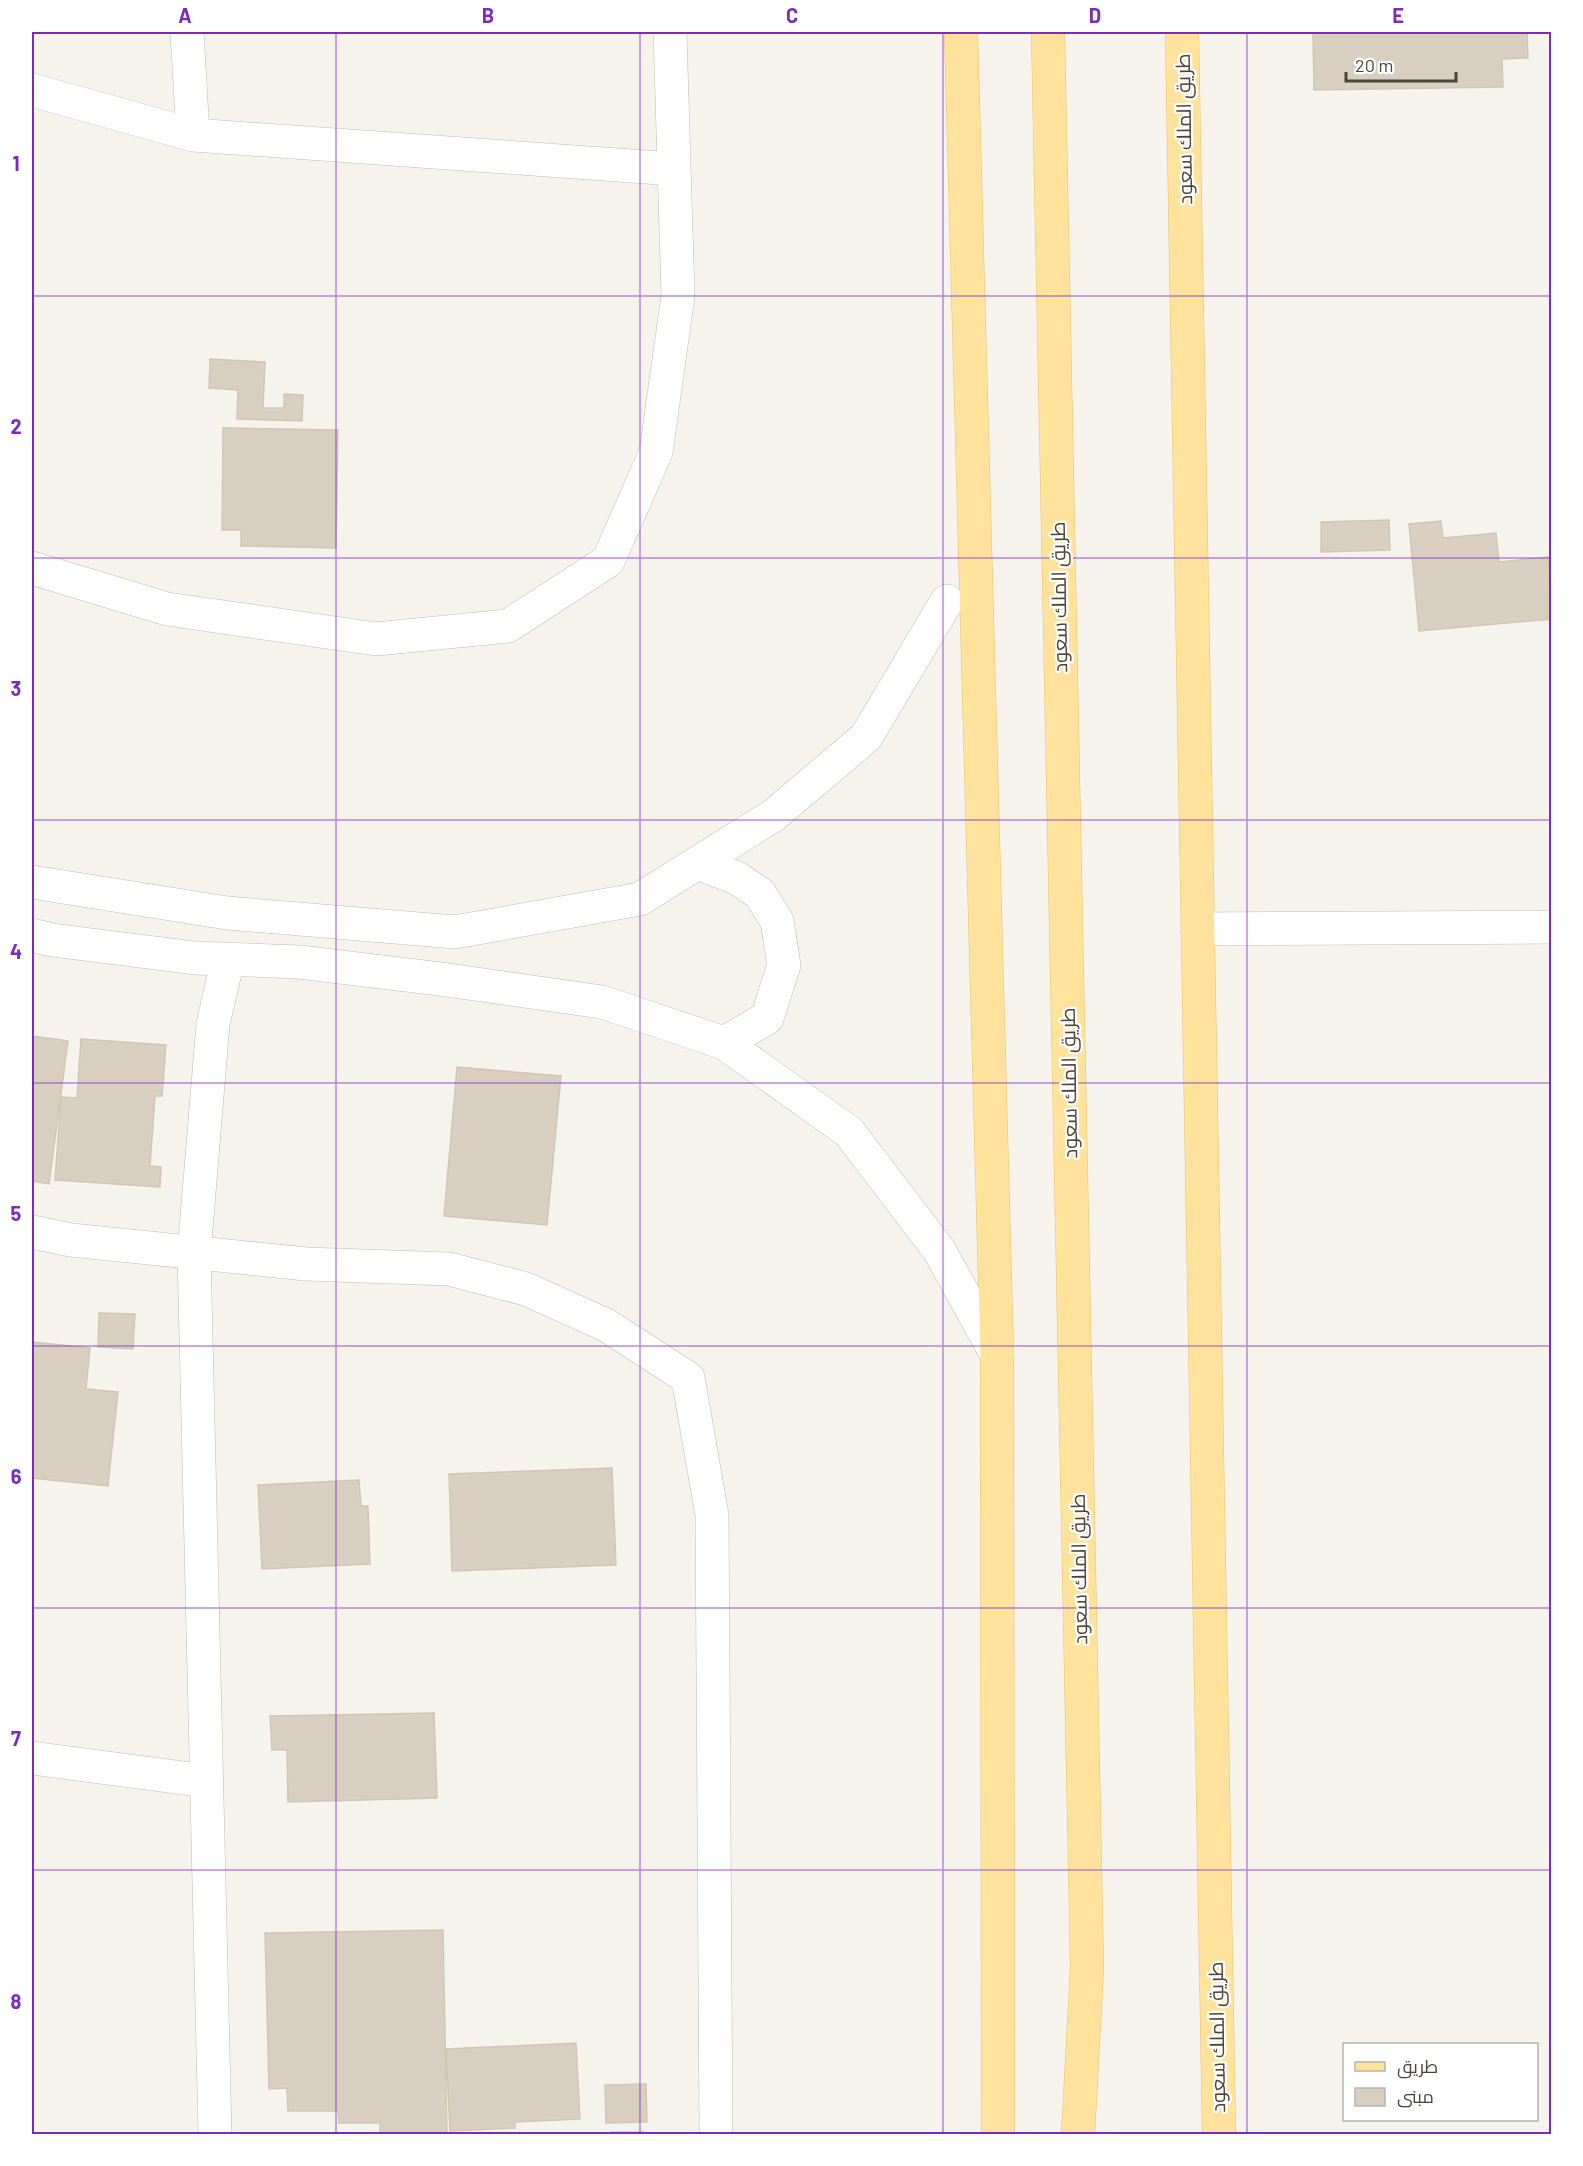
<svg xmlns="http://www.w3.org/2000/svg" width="1583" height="2166" font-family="Barlow,Cairo,sans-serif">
	<rect width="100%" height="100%" fill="#f6f3ec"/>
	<path fill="#d8cfc1" stroke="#d3c7b4" stroke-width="1.5" d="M1313,32h214l1,26 -26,1 1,28 -189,3z
		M210,359l55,3 -2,46h21v-14l19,1 -1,26 -65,-2 1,-29 -29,-2z
		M223,428l115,2 -2,118 -95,-2v-16h-19z
		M1389,520l1,30 -69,2v-30z
		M1441,521l2,17 53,-5 3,29 49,-5 4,62 -133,12 -10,-107z
		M32,1036l36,5 -19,143 -17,-3z
		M81,1039l85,6 -4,51h-7l-5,70 11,1 -1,20 -105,-7 6,-83 16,1z
		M457,1067l104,9 -14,149 -103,-9z
		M99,1313l36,1 -2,35 -35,-2z
		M32,1342l58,6 -4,41 32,3 -10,94 -76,-8z
		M612,1468l4,97 -164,6 -3,-97z
		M359,1480l2,26h7l2,58 -108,5 -4,-84z
		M434,1713l3,85 -149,4 -1,-52h-15l-2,-34z
		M443,1930l4,204h-67v-11h-41l-1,-12h-50l-1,-23 -18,1 -4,-156z
		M576,2043l4,76 -65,3v6l-65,3 -4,-82z
		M646,2084l1,38 -41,1 -1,-38z
		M611,2132h33v2h-33z"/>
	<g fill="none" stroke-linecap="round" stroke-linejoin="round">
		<defs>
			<path id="street" d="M187,32l6,103
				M32,90l161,45 481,34
				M32,568l135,41 209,30 132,-13 100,-65 48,-109 22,-156 -8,-264
				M697,863l40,15 23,16 17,27 7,44 -17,53 -43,25
				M32,882l195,31 228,19 185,-33 134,-84 92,-78 81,-136
				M1197,929l355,-2
				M32,935l20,5 143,18 104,4 141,17 162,23 122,41 125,89 90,118 58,105
				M32,1232l39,8 235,24 143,5 77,20 80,36 82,53 24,137 4,619
				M32,1758l174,23
				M215,2134l-21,-881 19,-229 15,-65"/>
			<path id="primary" d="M961,32l36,1323 1,779
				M1048,32l39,1936 -9,166
				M1182,32l37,2102"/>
		</defs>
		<use href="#street" stroke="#c2bbae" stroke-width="34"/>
		<use href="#primary" stroke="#e6c16a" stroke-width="34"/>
		<use href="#street" stroke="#fff" stroke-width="33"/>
		<use href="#primary" stroke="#ffe39c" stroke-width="33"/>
	</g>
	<path fill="none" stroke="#7b2cbf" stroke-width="1.5" stroke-opacity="0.55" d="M336,32v2102M640,32v2102M943,32v2102M1247,32v2102M32,296h1520M32,558h1520M32,820h1520M32,1083h1520M32,1346h1520M32,1608h1520M32,1870h1520"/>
	<g text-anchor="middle" stroke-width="4.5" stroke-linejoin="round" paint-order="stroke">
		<g font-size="20" fill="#4b4439" stroke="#fff">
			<text transform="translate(1184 129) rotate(-91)" y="7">طريق الملك سعود</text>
			<text transform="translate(1059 597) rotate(-91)" y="7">طريق الملك سعود</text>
			<text transform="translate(1069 1083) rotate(-91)" y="7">طريق الملك سعود</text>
			<text transform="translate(1079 1569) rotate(-91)" y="7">طريق الملك سعود</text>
			<text transform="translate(1217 2037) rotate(-91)" y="7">طريق الملك سعود</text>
		</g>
	</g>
	<rect width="1583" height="2166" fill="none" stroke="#ffffff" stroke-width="66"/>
	<rect x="1343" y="2043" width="195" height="78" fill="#ffffff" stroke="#b7b4b0" stroke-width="1.5"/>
	<rect x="1355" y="2062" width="30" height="9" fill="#ffe39c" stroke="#b7b4b0" stroke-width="1.5"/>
	<text x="1397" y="2073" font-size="18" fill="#4b4439">طريق</text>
	<rect x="1355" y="2088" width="30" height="18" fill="#d8cfc1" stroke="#b7b4b0" stroke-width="1.5"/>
	<text x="1397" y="2103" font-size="18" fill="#4b4439">مبنى</text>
	<path d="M1346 72v9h110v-9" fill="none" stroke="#4b4439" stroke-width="3"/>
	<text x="1355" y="72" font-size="18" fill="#4b4439" stroke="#ffffff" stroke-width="4.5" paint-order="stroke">20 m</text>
	<rect x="33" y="33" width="1517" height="2100" fill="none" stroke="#7b2cbf" stroke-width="2"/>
	<g font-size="20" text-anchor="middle" font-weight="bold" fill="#7b2cbf">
		<text x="185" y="23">A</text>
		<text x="488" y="23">B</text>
		<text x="792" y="23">C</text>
		<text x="1095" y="23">D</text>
		<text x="1398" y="23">E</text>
		<text x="16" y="171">1</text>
		<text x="16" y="434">2</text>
		<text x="16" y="696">3</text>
		<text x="16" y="959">4</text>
		<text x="16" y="1221">5</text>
		<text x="16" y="1484">6</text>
		<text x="16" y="1746">7</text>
		<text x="16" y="2009">8</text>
	</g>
</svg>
